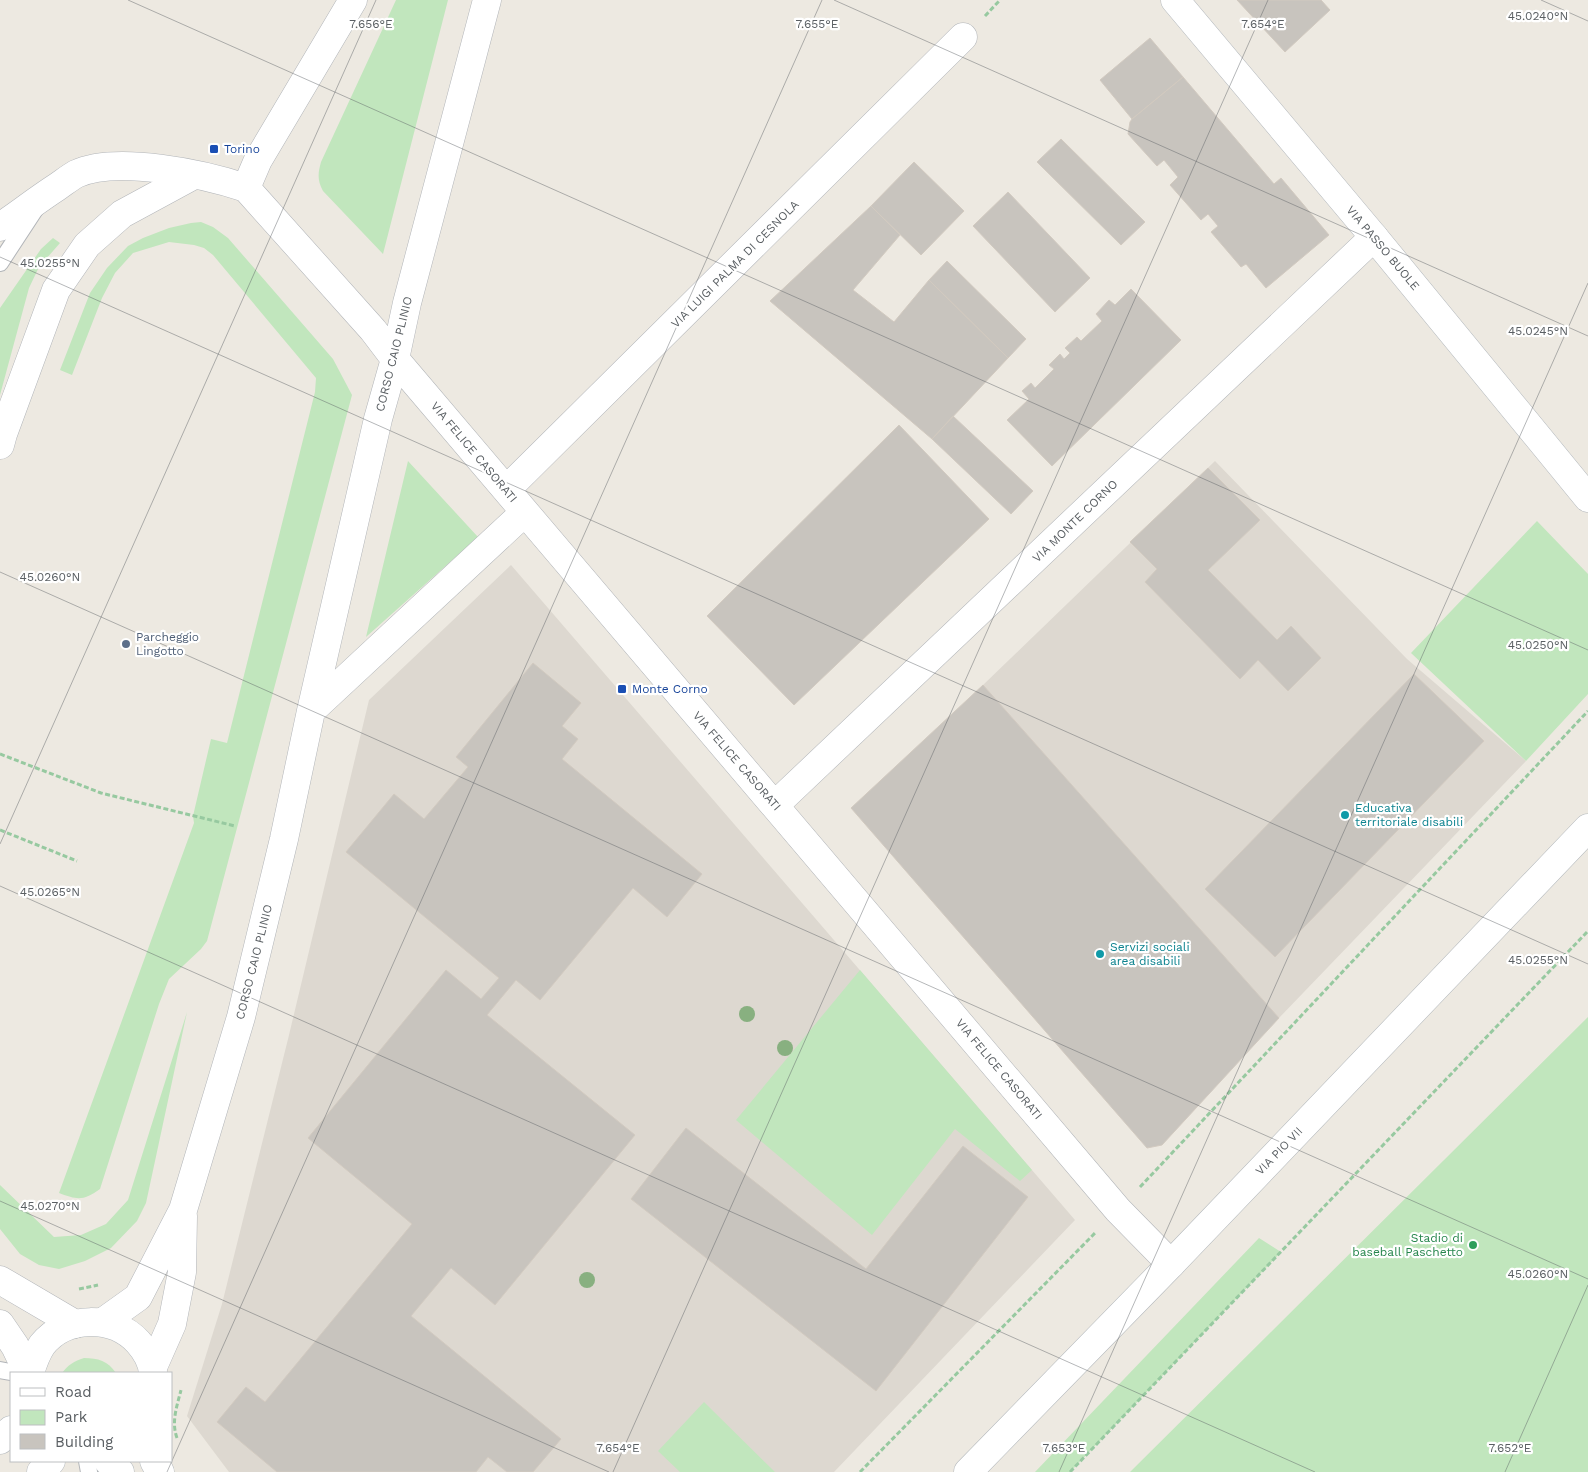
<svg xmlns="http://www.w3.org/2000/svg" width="1588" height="1472" font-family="'Work Sans',sans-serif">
	<rect width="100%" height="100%" fill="#ede9e1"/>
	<path fill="#ddd8d0" d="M1215,461l192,198 119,102 -247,257 -296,-333z
		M511,565l564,655 -241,252h-605l-42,-56 35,-112 67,-269 80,-335z"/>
	<path fill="#c1e6bd" d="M396,0h52l-65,254 -60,-63c-6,-11 -5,-18 -2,-29z
		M201,222l12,5 15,11 105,121 19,36 -145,546 -6,8 -32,30 -10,25 -59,185c-17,12 -22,11 -41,4l135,-370 -1,-7 18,-77 16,4 88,-351 1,-14 -103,-123 -9,-7 -10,-3 -25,-3 -36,11 -18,20 -13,25 -30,77 -12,-5 30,-77 17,-25 21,-22 15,-8 26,-10 22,-5z
		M53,238l7,5 -21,24 -10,21 -29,107v-87l41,-59z
		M408,461l70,76 -112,100z
		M1537,521l51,53v120l-62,67 -115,-108z
		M860,970l172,200 -12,11 -65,-52 -83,106 -136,-115z
		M187,1012l-41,191 -9,18 -26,27 -26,13 -26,8 -20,-4 -19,-11 -20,-25v-44l54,52 27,-2 25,-11 22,-24z
		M1588,1017v455h-458z
		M1259,1238l22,14 -211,220h-35z
		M84,1358c14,0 24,3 32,15h-54c6,-8 12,-12 22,-15z
		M704,1402l71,70h-95l-22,-21z"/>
	<path fill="#c8c4be" stroke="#d2cac0" d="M1237,0h84l9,10 -45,42z
		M1150,38l33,39 -51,42 -32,-39z
		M1183,77l91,107 7,-6 48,57 -63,53 -20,-24 -5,3 -30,-35 7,-6 -10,-12 -7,6 -31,-35 8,-8 -14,-17 -7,6 -29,-32 2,-12 2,-3z
		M1061,139l84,83 -24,23 -84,-83z
		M914,162l50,49 -43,44 -50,-49z
		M1008,192l82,86 -35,34 -82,-86z
		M871,206l29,29 -47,55 41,32 35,-42 79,78 -76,81 -162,-138z
		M947,261l79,78 -18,19 -79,-78z
		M1131,289l50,51 -129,126 -45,-46 22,-21 -7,-8 9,-8 4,5 19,-19 -5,-4 11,-11 4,5 6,-6 -5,-5 12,-11 4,4 21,-20 -6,-7 13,-14 6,5z
		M953,416l80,75 -22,23 -79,-75z
		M899,425l90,94 -195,186 -87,-89z
		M1208,468l52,52 -52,50 69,70 14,-14 30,32 -33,33 -30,-31 -18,19 -95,-97 12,-13 -27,-27z
		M533,663l48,40 -19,23 16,13 -16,20 140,115 -35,43 -34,-29 -93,112 -24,-20 -29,35 148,120 -140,170 -44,-37 -40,48 150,123 -28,33h-26l-19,-15 -12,15h-199l-60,-50 29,-35 19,15 147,-178 -104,-86 138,-168 35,29 18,-21 -153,-126 48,-58 30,25 44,-52 -12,-10z
		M1414,674l70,67 -209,216 -70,-68z
		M983,685l296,333 -117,127 -15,3 -296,-340z
		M686,1128l180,141 97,-123 65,51 -152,194 -245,-192z"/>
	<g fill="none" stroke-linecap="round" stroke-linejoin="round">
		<defs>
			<path id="lane" d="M0,263l36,-55
				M0,1370l16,3
				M87,1461l2,11"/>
			<path id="street" d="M246,188l127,142 22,29 723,851 53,54
				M246,188l12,-28 95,-160
				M0,227c19,-13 37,-27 57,-40 6,-4 12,-9 19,-13 40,-19 128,0 170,14
				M0,445l3,-11 53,-144 31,-45 35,-31 72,-39
				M507,489l456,-452
				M311,711l214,-199
				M775,805l599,-568
				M0,1280l75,44
				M103,1322l35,-25 45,-87 58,-193 43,-178 27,-128 67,-292 17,-60 12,-56 80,-303
				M0,1324l15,22 13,27
				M153,1367l19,-43 10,-52 1,-56"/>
			<path id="secondary" d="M1175,0l199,237 214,261
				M30,1373c3,-10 6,-19 12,-28 24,-30 71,-30 96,-3 8,9 14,19 15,31
				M0,1440l11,-10
				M108,1461l12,11
				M154,1461l6,11
				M41,1472l10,-11
				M968,1472l203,-208 417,-436"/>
		</defs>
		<use href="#lane" stroke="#b2b5b9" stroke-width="18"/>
		<use href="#street" stroke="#b2b5b9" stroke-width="29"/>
		<use href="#secondary" stroke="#b3b8bc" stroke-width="29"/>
		<path stroke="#97c9a0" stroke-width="3" stroke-dasharray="5 2.5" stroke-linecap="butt" d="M985,16l15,-16
			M0,754l101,39 134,33
			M0,830l77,31
			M1140,1187l448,-476
			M79,1289l19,-4
			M177,1438c-6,-16 0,-32 4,-48
			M860,1472l235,-239
			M1070,1472l518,-541"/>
		<use href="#lane" stroke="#fff" stroke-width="16"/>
		<use href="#street" stroke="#fff" stroke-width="28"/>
		<use href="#secondary" stroke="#fff" stroke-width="28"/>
	</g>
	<g fill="#88b080">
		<circle cx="747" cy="1014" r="8"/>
		<circle cx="785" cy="1048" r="8"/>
		<circle cx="587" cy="1280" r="8"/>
	</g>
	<path fill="none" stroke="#5a5f63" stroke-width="1" stroke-opacity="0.45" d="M128,0l1460,650M834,0l754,336M1541,0l47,21M0,257l1588,707M0,572l1588,707M0,844l376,-844M0,886l1315,586M0,1201l609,271M167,1472l655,-1472M613,1472l655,-1472M1059,1472l529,-1189M1505,1472l83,-187"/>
	<g fill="#1a4fb4" stroke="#fff" stroke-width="2">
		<rect x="209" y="144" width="10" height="10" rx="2.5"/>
		<rect x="617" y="684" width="10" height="10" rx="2.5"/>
	</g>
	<circle fill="#5c6f8a" stroke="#fff" stroke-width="2" cx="126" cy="644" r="5"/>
	<g fill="#0f9aa8" stroke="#fff" stroke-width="2">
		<circle cx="1345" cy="815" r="5"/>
		<circle cx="1100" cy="954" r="5"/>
	</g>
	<circle fill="#2e9e5b" stroke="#fff" stroke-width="2" cx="1473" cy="1245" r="5"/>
	<g text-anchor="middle" stroke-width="4.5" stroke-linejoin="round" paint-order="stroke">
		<g font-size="12" fill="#164399" stroke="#fff" text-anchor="start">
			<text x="224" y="153">Torino</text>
			<text x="632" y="693">Monte Corno</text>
		</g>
		<g font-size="12" fill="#5a5f63" stroke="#fff">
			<text transform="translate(1383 248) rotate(50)" y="4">VIA PASSO BUOLE</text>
			<text transform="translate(735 264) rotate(-45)" y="4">VIA LUIGI PALMA DI CESNOLA</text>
			<text transform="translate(394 354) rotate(-76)" y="4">CORSO CAIO PLINIO</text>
			<text transform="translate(474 452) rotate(50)" y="4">VIA FELICE CASORATI</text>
			<text transform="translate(1075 521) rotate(-44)" y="4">VIA MONTE CORNO</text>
			<text transform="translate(737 761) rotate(49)" y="4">VIA FELICE CASORATI</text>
			<text transform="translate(254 962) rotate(-76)" y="4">CORSO CAIO PLINIO</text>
			<text transform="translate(999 1069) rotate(50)" y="4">VIA FELICE CASORATI</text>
			<text transform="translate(1279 1151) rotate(-46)" y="4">VIA PIO VII</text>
		</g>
		<g font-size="12" fill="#4e5e75" stroke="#fff" text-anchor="start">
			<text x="136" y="641">Parcheggio<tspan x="136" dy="14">Lingotto</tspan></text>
		</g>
		<g font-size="12" fill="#0d838f" stroke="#fff" text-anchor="start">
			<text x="1355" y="812">Educativa<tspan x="1355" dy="14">territoriale disabili</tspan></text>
			<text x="1110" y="951">Servizi sociali<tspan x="1110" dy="14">area disabili</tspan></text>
		</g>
		<g font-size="12" fill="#27864d" stroke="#fff" text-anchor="end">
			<text x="1463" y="1242">Stadio di<tspan x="1463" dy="14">baseball Paschetto</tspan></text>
		</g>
	</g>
	<g font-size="12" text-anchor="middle" fill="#5a5f63" stroke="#fff" stroke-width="4.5" stroke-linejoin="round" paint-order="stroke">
		<text x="1538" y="20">45.0240°N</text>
		<text x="371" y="28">7.656°E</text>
		<text x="817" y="28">7.655°E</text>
		<text x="1263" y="28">7.654°E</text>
		<text x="50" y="267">45.0255°N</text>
		<text x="1538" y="335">45.0245°N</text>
		<text x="50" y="581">45.0260°N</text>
		<text x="1538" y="649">45.0250°N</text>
		<text x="50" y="896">45.0265°N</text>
		<text x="1538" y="964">45.0255°N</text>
		<text x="50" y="1210">45.0270°N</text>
		<text x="1538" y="1278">45.0260°N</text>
		<text x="618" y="1452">7.654°E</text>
		<text x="1064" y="1452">7.653°E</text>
		<text x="1510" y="1452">7.652°E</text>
	</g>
	<rect x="10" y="1372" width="162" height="90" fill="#ffffff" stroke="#bdbfc1"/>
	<rect x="20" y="1388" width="25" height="8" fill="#ffffff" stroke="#bdbfc1"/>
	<text x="55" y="1397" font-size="15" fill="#5a5f63">Road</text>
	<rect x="20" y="1410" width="25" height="15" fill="#c1e6bd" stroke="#bdbfc1"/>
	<text x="55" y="1422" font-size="15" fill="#5a5f63">Park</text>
	<rect x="20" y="1434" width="25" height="15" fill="#c8c4be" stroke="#bdbfc1"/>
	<text x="55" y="1447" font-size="15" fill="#5a5f63">Building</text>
</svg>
